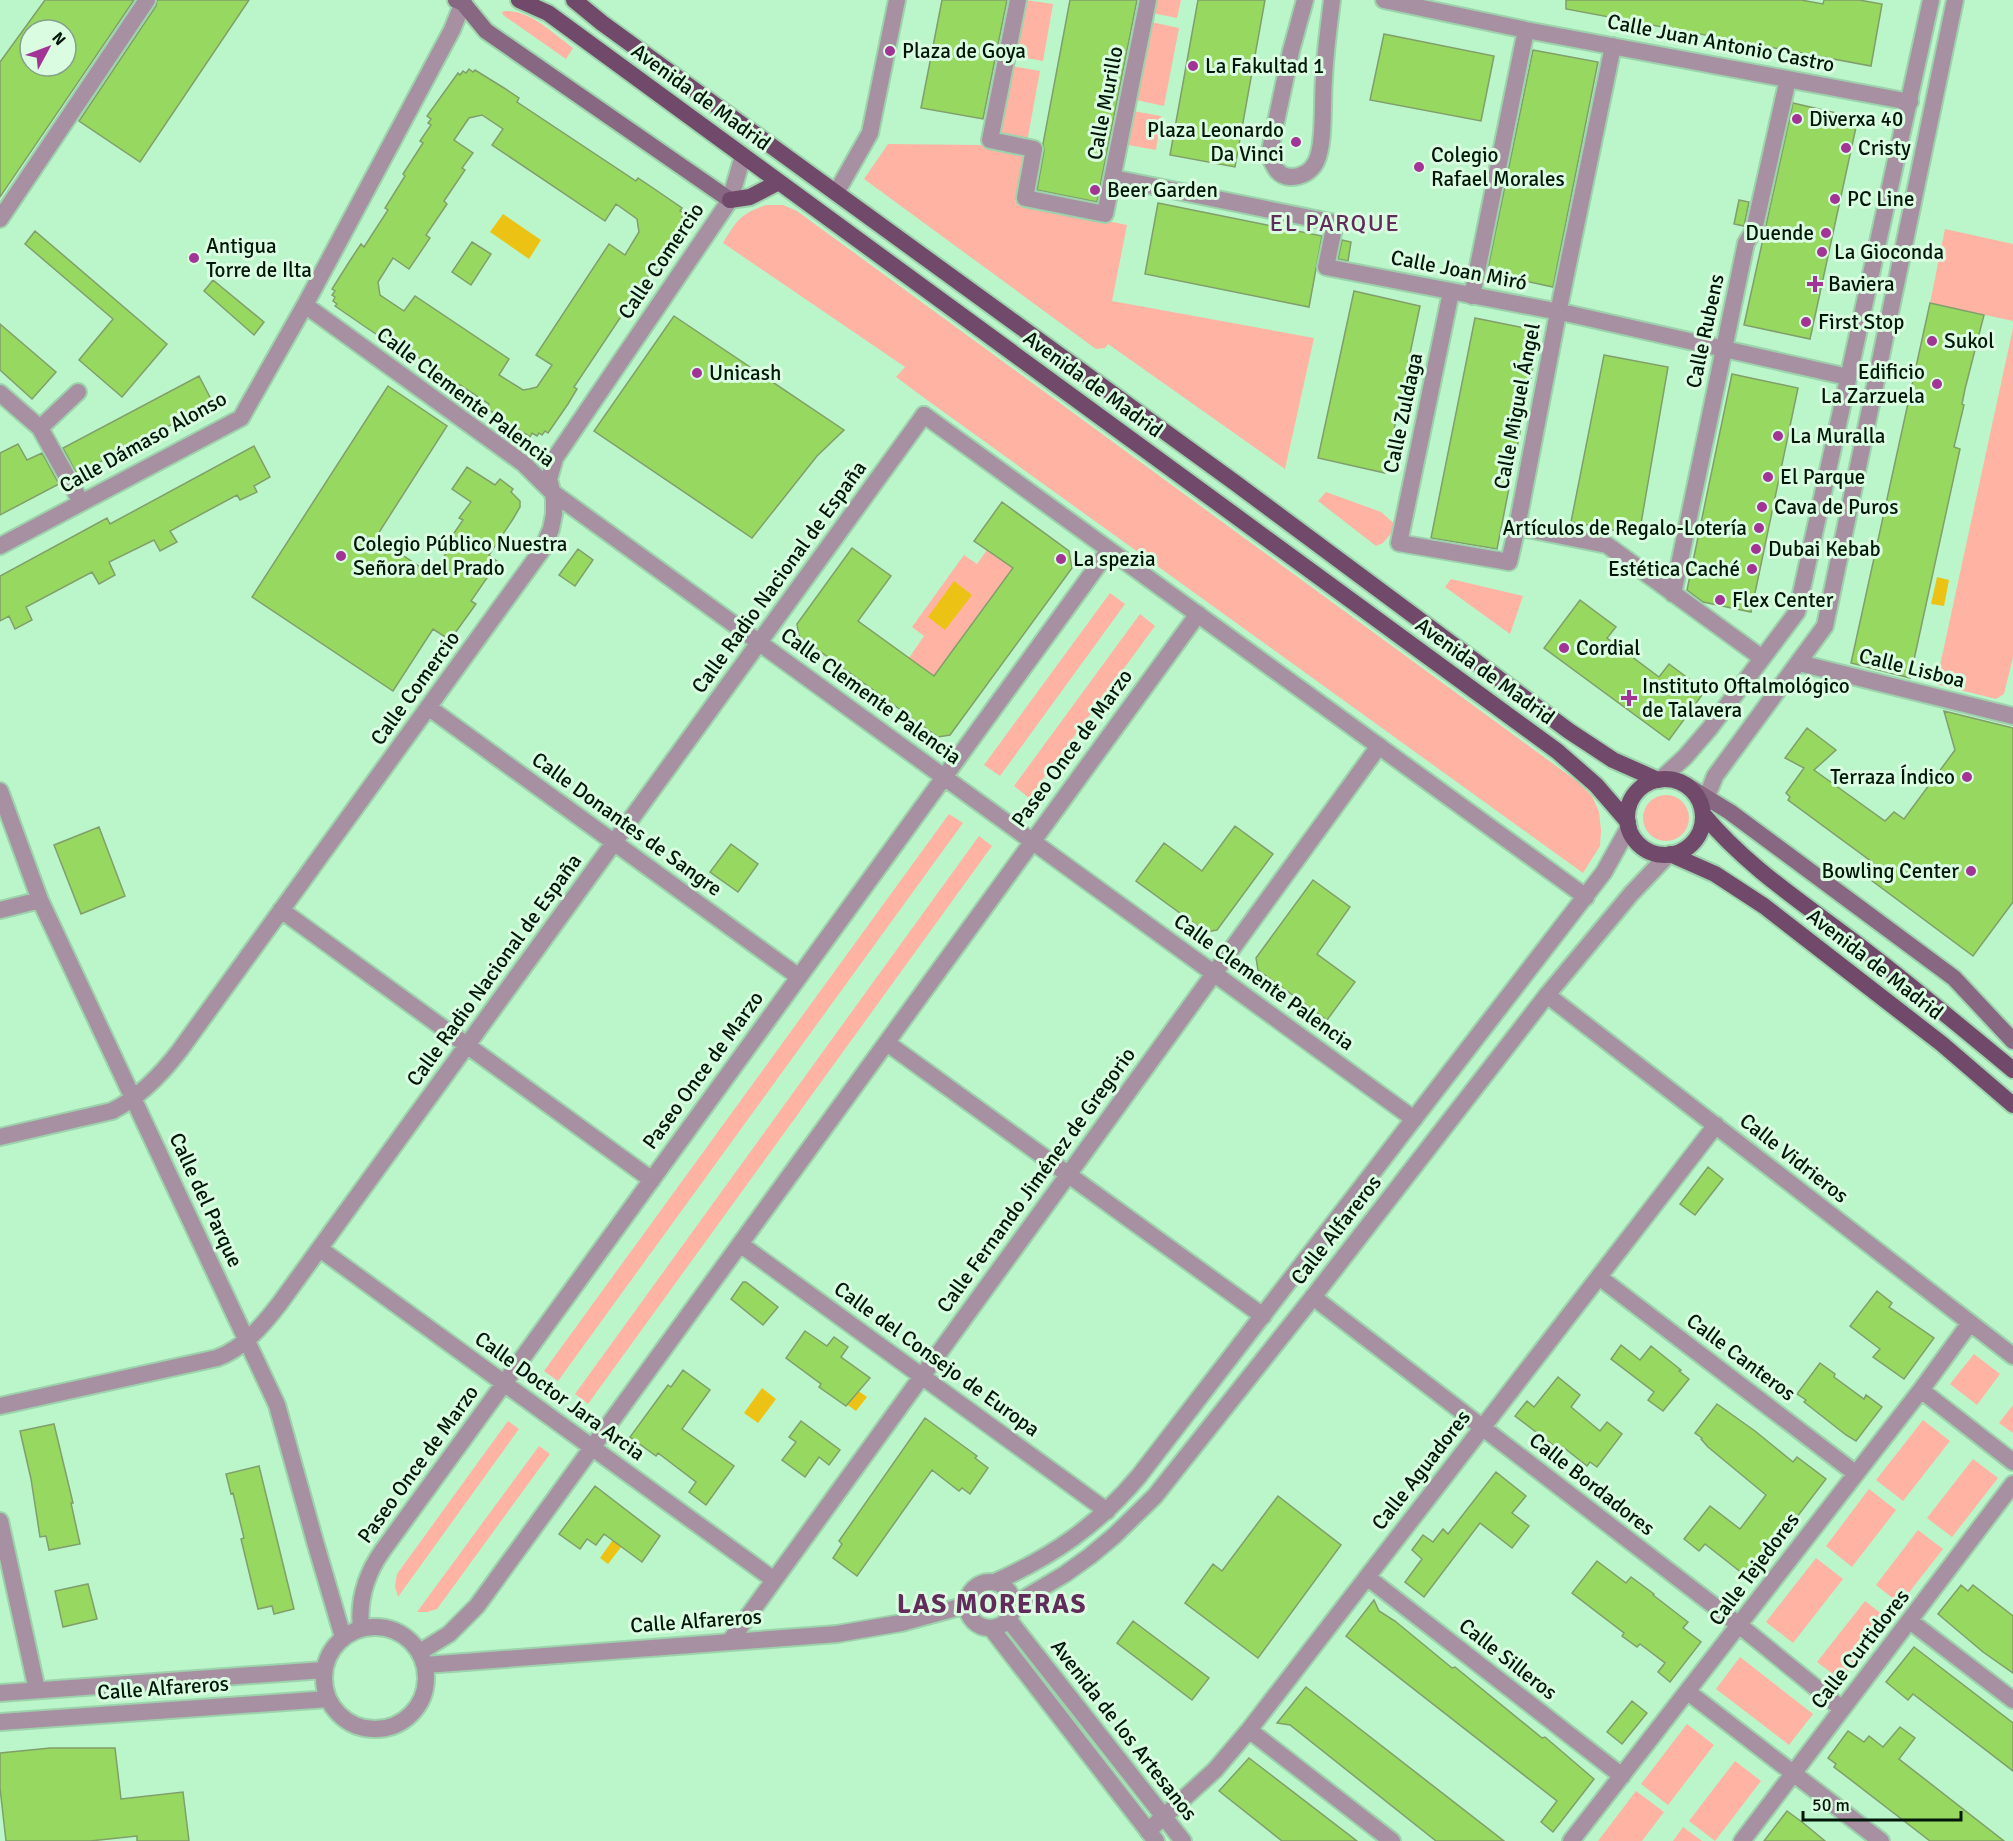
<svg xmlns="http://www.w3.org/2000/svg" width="2013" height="1841" font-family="Signika,sans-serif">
	<rect width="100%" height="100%" fill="#bbf6cb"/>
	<path fill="#feb3a3" d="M1025,0l28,4 -10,57 -27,-5z
		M1154,0h27l-4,18 -25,-5z
		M505,11c25,-1 49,23 68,37l-7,11 -63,-44 -1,-3z
		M1151,22l28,6 -15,78 -28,-6z
		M1012,66l28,5 -13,71 -28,-5z
		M1133,111l28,5 -5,34 -28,-5z
		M888,144l93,1 43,9 -9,48 112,23 -15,76 202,37 -29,131 -177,-125 -3,4 -9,1 -232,-170z
		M766,205h17l14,6 781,571 14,14 7,16 2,18 -1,16 -17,27 -656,-473 -31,-23 9,-10 -182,-124c14,-23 17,-29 43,-38z
		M1945,229l68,15v77l-83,-18z
		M2013,328v329l-9,37 -8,5 -60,-15z
		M1326,492l55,20 16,14 -14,17 -7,3 -58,-45z
		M987,550l26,18 -79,108 -25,-18 15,-22 -12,-9 52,-72 13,9z
		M1451,579l72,17 -13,38 -65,-47z
		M1110,593l15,11 -125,172 -16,-11z
		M1140,614l15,12 -126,172 -15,-12z
		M1643 818a23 23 0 1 1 46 0a23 23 0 1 1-46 0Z
		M949,814l14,9 -405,558 -14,-10z
		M979,836l13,10 -404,558 -13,-10z
		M1974,1354l26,20 -23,31 -27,-21z
		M2013,1405v28l-14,-10z
		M1923,1420l27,21 -47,60 -27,-21z
		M508,1421l11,8 -121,168 -3,-11 2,-12z
		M539,1446l11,8 -113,155 -10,3h-10z
		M1973,1459l25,19 -46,59 -25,-19z
		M1869,1489l27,21 -44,57 -26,-21z
		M1918,1530l25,19 -43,55 -24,-19z
		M1816,1558l27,21 -50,64 -27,-21z
		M1865,1601l23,18 -47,61 -24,-18z
		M1740,1657l73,57 -24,31 -73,-56z
		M1687,1724l27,21 -46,60 -27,-21z
		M1735,1761l26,20 -46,60 -26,-20z
		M1636,1791l28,21 -22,29h-44z
		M1683,1827l19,14h-29z"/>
	<path fill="#ecc315" d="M503,214l38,26 -12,19 -39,-27z
		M1937,577l12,3 -5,26 -13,-2z
		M954,581l18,14 -27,35 -17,-13z
		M844,1381l23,16 -11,14 -22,-16z
		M762,1388l14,11 -18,24 -14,-10z
		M619,1531l9,7 -20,26 -8,-6z"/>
	<path fill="#96d860" stroke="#809f6a" stroke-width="1.5" fill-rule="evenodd" d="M45,0h89l-134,197v-135zM30,30h36v36h-36z
		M157,0h92l-109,162 -61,-41 77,-115z
		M942,0h65l-24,119 -62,-11z
		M1070,0h67l-40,202 -60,-12 7,-39 -1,-7z
		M1198,0h67l-30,167 -65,-12z
		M1566,0h235l22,4 1,-4h35l23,4 -11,62 -305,-57z
		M1384,34l110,22 -13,65 -111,-21z
		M1533,50l65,12 -45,225 -66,-14z
		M469,69l4,3 2,-2 29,18 15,10 -2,4 119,79 2,-3 15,10 29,20 -2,3 4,2 -2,4 3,2 -3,4 3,3 -18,29 -10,15 -3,-3 -80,120 3,2 -9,15 -20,29 -3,-2 -3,4 -3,-2 -2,3 -5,-3 -2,4 -44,-29 3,-4 -108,-71 -2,3 -15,-10 -29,-20 2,-2 -4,-3 2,-4 -3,-2 3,-4 -3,-2 19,-30 10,-15 3,3 24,-37 -3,-2 20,-32 -2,-2 20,-31 -3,-2 11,-16 -3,-2 3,-4 -4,-3 31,-43 2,2 3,-4 3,2zM482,115l21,14 -11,16 113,76 11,-17 21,15 1,7 1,6 -14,23 -16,-11 -73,111 16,10 -15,22 -8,2 -6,1 -24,-15 10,-16 -94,-63 -11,15 -24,-16 -2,-13 15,-24 16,11 21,-31 -4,-3 21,-31 -3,-3 21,-31 -3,-2 11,-15 -19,-13 15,-22z
		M1793,103l65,15 -48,221 -66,-14z
		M1739,200l10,2 -5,24 -10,-2z
		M1158,203l164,33 -13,71 -164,-33z
		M35,231l132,113 -45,53 -43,-37 34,-41 -88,-75z
		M1342,240l9,2 -3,19 -10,-2z
		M472,242l19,12 -20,31 -19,-13z
		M213,280l51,42 -10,13 -50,-44z
		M1354,291l66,15 -35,167 -67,-15z
		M1930,303l54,12 -19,74 -3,15 2,1 -10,42 6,2 -50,229 -59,-15z
		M674,316l170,114 -27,26 -65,82 -158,-107z
		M1475,318l65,13 -43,218 -66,-11z
		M0,324l56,48 -24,27 -32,-29z
		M1604,355l64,12 -29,168 -68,-13z
		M1732,374l66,14 -47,224 -48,-10 -16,-12z
		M199,376l14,27 -136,71 -14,-26z
		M388,386l59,40 -71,111 56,38 24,-37 -4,-2 11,-16 -4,-2 12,-16 -19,-13 15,-22 28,18 5,-6 13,10 -2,3 9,9v6l-7,12 -24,36 9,7 -27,39 5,3 -26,36 -17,-11 -40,62 -141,-94z
		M18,444l9,16 15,-7 17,31 -59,31v-62z
		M254,446l16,31 -16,9 3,6 -17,8 -3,-5 -67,36 7,11 -17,9 -6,-11 -45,22 6,13 -16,9 -7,-12 -66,35 6,13 -17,9 -6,-13 -9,5v-45l107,-58 3,6z
		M1002,502l67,49 3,17 -122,167 -12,2 -139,-101 -2,-12 55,-76 39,28 -33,45 76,55 79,-108 -39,-27z
		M578,549l15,11 -18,26 -16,-11z
		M1580,600l36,27 -9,11 52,39 10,-13 36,27 -36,49 -125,-92z
		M1944,711l69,17v174l-40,54 -110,-82 9,-12 -84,-62 2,-3 -4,-4 18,-25 -19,-10 22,-30 29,22 -22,20 71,51 9,-9 10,7 51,-69z
		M1235,826l38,28 -56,76 -11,2 -70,-51 28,-38 38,28z
		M99,827l26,69 -44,18 -27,-69z
		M731,844l27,20 -20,28 -28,-20z
		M1313,880l37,27 -33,47 38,28 -28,38 -69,-50 -2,-12z
		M1708,1167l15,12 -28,36 -15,-11z
		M743,1282h3l32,25 -15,18 -32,-26z
		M1877,1291l15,12 -3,4 45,31 -30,41 -31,-22 7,-8 -30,-23z
		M805,1331l22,15 7,-9 14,10 -7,10 29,21 -24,28 -27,-19 2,-3 -35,-26z
		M1621,1345l19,15 11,-14 30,24 -2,1 10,8 -26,32 -15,-11 6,-8 -43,-33z
		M1820,1363l15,11 -1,3 30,22 2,-4 16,12 -26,34 -10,-6 -42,-33 2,-2 -9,-6z
		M683,1370l27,20 -28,39 52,37 -28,39 -17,-13 7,-10 -38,-29 -2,3 -26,-19 38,-52 3,2z
		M1558,1377l22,18 -9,12 29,24 7,-9 15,12 -25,33 -7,-5 -3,4 -24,-19 -2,4 -46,-35 12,-15 7,6z
		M1717,1404l38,27 38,31 4,-5 29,22 -62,81 -5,-3 -10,12 -2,-1 -5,5 -37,-29 -6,7 -15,-12 26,-33 30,23 26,-34 -58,-48 -7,-8 1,-1 -7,-5z
		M925,1418l52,38 -2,2 13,10 -18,26 -8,-6 -3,3 -27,-21 -75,106 -24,-18 9,-14 -3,-3z
		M801,1421l39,29 -11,15 -10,-8 -14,20 -23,-17 14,-18 -7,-5z
		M54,1424l19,79h-2l9,41 -31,6 -3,-14 -6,1 -9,-58 -11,-48z
		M259,1466l35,143 -20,5 -2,-8 -14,3 -17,-70 3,-1 -11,-45 -2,1 -5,-20z
		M1496,1472l30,24 -14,17 17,13 -17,22 -32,-25 -56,74 -19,-15 17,-23 -10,-9 11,-15 10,7 10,-13 5,5z
		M595,1486l65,50 -18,26 -38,-28 -8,11 -9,-6 -7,10 -21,-15z
		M1278,1496l63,49 -83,113 -73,-55 28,-39 9,7z
		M1597,1561l29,22 5,-6 23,17 -1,1 35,27 -5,6 18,14 -31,40 -12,-10 7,-9 -25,-19 -3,3 -15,-11 2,-3 -52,-40z
		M88,1584l9,35 -34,8 -8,-36z
		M1961,1585l7,6 5,-6 40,31v57l-30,-21 -45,-38z
		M1374,1600l5,11 16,10 57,47 3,-1 87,71 3,-1 49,42 -41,53 -12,-10 16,-21 -211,-165z
		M1133,1621l76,57 -17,22 -75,-57z
		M1914,1647l99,76v48l-100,-77 -5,6 -22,-18z
		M1306,1687l198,154h-68l-146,-116 -13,-2z
		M1632,1701l15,12 -25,31 -15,-12z
		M1900,1727l15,11 -16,21 105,82h-74l-96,-74 2,-3 -8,-6 20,-27 16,11 5,-6 14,11z
		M50,1748h65l6,51 62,-7 6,49h-52v-5l-47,5h-84l-6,-53v-35z
		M1249,1758l108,83h-75l-63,-50z
		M1787,1811l15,11 23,19h-61z"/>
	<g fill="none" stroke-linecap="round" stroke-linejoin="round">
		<defs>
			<path id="pedestrian" d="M1018,0l-28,140 44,9 -9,49 80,16 43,-214
				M1384,0l142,30 384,72
				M1113,178l222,45 -9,44 244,47
				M1451,292l-52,251 110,19 8,-35 90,18 155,113
				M1472,296l54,-266
				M1517,527l41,-214 55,-267
				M1673,594l73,-351 8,-13 34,-151"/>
			<path id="minor" d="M1305,0l-14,51 -22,104c5,11 8,21 21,22 11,0 21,-5 26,-15 9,-18 6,-62 8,-83 1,-27 5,-53 8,-79
				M836,193l34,-60 27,-133
				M0,219l147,-219
				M305,305l219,159 28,28 862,627
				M1570,314l278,63
				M0,393l40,35 41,74
				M40,428l38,-36
				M0,546l241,-128 64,-113 147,-275 12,-30
				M1799,663l214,53
				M428,707l371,270
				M0,791l40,109 237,505 39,140 27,92
				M0,910l40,-10
				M281,910l371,270
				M1547,995l466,361
				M887,1043l376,273
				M0,1137l112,-26c28,-14 49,-36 68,-61l362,-500 9,-21 3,-15v-15l-5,-20 6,-21 175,-258 13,-44
				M740,1244l367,267
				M320,1249l454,331
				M1599,1277l256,196
				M1313,1297l426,328 103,84
				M1921,1390l92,72
				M0,1406l217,-48c27,-10 46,-33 63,-55l644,-888
				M0,1521l37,169
				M1367,1577l255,199
				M1910,1621l103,79
				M361,1628c-3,-29 5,-54 22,-78l726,-1000
				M730,1641l649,-895
				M420,1652l29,-18 28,-28 721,-992
				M1688,1692l193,149
				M1249,1730l143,111
				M1148,1831l67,-61 34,-40 467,-605
				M1571,1841l350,-451 49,-67
				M1742,1841l271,-357"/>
			<path id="tertiary" d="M924,415l662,482
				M1660,780l25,-23 25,-29 87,-116 134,-612
				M1702,809l13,-33 110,-150 130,-626
				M995,1582c58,-26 103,-57 144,-106l465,-604 25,-45
				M967 1605a23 23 0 1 1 46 0a23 23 0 1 1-46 0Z
				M1013,1605l52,-31 25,-18 24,-20 41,-40 158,-199 234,-302 84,-101 37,-39
				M1008,1619l175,222
				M324 1678a51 51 0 1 1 102 0a51 51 0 1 1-102 0Z
				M991,1628l165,213
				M425,1665l412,-31 64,-11 66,-18
				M0,1693l324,-23
				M0,1722l328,-23"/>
			<path id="secondary" d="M456,0l7,3 23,28 244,169
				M1686,785l44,27 224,166 59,63"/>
			<path id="primary" d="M519,0l29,13 1009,738 39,34 32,37
				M574,0l28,23 632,459 335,249 44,29 45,20
				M730,200l20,-3 29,-15
				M1627 817a38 38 0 1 1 76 0a38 38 0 1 1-76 0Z
				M1703,814c42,51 97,87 150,127 54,41 107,85 160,129
				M1670,854l45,20 49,32 178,138 71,61"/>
		</defs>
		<use href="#pedestrian" stroke="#9dd2ac" stroke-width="20"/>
		<use href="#minor" stroke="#9dd2ac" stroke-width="20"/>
		<use href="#tertiary" stroke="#9dd2ac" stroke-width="20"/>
		<use href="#secondary" stroke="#9dd2ac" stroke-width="20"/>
		<use href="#primary" stroke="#9dd2ac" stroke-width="20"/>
		<use href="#pedestrian" stroke="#a790a2" stroke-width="16"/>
		<use href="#minor" stroke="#a790a2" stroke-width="16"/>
		<use href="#tertiary" stroke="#a790a2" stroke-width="16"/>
		<use href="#secondary" stroke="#876781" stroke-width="16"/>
		<use href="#primary" stroke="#71496a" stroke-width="16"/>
	</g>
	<g fill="#a13494" stroke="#dafde2" stroke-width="2">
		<circle cx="890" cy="51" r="6"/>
		<circle cx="1193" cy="66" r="6"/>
		<circle cx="1797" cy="119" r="6"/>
		<circle cx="1296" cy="142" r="6"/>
		<circle cx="1846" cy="148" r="6"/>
		<circle cx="1419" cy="167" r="6"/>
		<circle cx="1095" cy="190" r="6"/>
		<circle cx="1835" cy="199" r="6"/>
		<circle cx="1826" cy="233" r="6"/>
		<circle cx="1822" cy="252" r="6"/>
		<circle cx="194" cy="258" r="6"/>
		<path d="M1812 275h6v6h6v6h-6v6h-6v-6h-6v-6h6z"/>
		<circle cx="1806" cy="322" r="6"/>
		<circle cx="1932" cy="341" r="6"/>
		<circle cx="697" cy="373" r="6"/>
		<circle cx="1937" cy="384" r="6"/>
		<circle cx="1778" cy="436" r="6"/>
		<circle cx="1768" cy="477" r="6"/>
		<circle cx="1762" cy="507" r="6"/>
		<circle cx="1759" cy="528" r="6"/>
		<circle cx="1756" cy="549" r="6"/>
		<circle cx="341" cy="556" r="6"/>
		<circle cx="1061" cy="559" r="6"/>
		<circle cx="1752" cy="569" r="6"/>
		<circle cx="1720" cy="600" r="6"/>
		<circle cx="1564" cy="648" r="6"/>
		<path d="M1626 689h6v6h6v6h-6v6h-6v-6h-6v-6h6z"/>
		<circle cx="1967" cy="777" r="6"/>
		<circle cx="1971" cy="871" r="6"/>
	</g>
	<g text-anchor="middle" stroke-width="6" stroke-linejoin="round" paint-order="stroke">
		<g font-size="21" fill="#021709" stroke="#dafde2">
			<text transform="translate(1721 43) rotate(11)" y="7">Calle Juan Antonio Castro</text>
			<text transform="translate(701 97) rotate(36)" y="7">Avenida de Madrid</text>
			<text transform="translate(1105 103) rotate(-79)" y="7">Calle Murillo</text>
			<text transform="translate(661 261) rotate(-56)" y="7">Calle Comercio</text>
			<text transform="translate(1459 270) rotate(11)" y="7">Calle Joan Miró</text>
			<text transform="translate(1705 331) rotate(-78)" y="7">Calle Rubens</text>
			<text transform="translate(1093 384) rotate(36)" y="7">Avenida de Madrid</text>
			<text transform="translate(466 397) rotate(37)" y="7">Calle Clemente Palencia</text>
			<text transform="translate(1517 406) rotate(-79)" y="7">Calle Miguel Ángel</text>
			<text transform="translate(1403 413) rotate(-78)" y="7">Calle Zuldaga</text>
			<text transform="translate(143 442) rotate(-29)" y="7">Calle Dámaso Alonso</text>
			<text transform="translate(779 577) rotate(-54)" y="7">Calle Radio Nacional de España</text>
			<text transform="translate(1912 668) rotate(14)" y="7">Calle Lisboa</text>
			<text transform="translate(1485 671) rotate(36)" y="7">Avenida de Madrid</text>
			<text transform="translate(415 688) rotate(-54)" y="7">Calle Comercio</text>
			<text transform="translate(871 696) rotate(36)" y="7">Calle Clemente Palencia</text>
			<text transform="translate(1072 748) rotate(-54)" y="7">Paseo Once de Marzo</text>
			<text transform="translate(627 824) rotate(36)" y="7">Calle Donantes de Sangre</text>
			<text transform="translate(1875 964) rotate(38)" y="7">Avenida de Madrid</text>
			<text transform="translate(494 970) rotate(-54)" y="7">Calle Radio Nacional de España</text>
			<text transform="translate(1264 982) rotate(36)" y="7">Calle Clemente Palencia</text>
			<text transform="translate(703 1070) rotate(-54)" y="7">Paseo Once de Marzo</text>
			<text transform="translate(1794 1158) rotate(38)" y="7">Calle Vidrieros</text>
			<text transform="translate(1036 1180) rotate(-54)" y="7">Calle Fernando Jiménez de Gregorio</text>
			<text transform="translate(206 1200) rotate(65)" y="7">Calle del Parque</text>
			<text transform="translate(1336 1230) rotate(-52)" y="7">Calle Alfareros</text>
			<text transform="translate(1741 1357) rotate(37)" y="7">Calle Canteros</text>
			<text transform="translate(937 1359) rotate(36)" y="7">Calle del Consejo de Europa</text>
			<text transform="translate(560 1396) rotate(36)" y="7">Calle Doctor Jara Arcia</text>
			<text transform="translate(418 1464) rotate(-54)" y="7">Paseo Once de Marzo</text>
			<text transform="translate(1421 1470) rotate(-52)" y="7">Calle Aguadores</text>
			<text transform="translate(1592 1484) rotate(38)" y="7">Calle Bordadores</text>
			<text transform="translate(1754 1569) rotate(-53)" y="7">Calle Tejedores</text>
			<text transform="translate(696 1621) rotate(-4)" y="7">Calle Alfareros</text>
			<text transform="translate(1860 1649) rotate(-52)" y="7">Calle Curtidores</text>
			<text transform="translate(1508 1659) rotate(38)" y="7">Calle Silleros</text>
			<text transform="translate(163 1688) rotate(-4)" y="7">Calle Alfareros</text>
			<text transform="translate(1124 1730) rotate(52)" y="7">Avenida de los Artesanos</text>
		</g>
		<g font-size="21" fill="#021709" stroke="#dafde2" text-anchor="start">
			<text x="902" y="58">Plaza de Goya</text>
			<text x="1205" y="73">La Fakultad 1</text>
			<text x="1809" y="126">Diverxa 40</text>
			<text x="1284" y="137" text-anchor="end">Plaza Leonardo<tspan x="1284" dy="24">Da Vinci</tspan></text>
			<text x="1858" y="155">Cristy</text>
			<text x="1431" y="162">Colegio<tspan x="1431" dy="24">Rafael Morales</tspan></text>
			<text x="1107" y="197">Beer Garden</text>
			<text x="1847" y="206">PC Line</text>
			<text x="1814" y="240" text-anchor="end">Duende</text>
			<text x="206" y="253">Antigua<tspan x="206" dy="24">Torre de Ilta</tspan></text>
			<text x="1834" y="259">La Gioconda</text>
			<text x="1828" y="291">Baviera</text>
			<text x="1818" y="329">First Stop</text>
			<text x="1944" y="348">Sukol</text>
			<text x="1925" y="379" text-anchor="end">Edificio<tspan x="1925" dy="24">La Zarzuela</tspan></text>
			<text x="709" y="380">Unicash</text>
			<text x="1790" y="443">La Muralla</text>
			<text x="1780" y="484">El Parque</text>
			<text x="1774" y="514">Cava de Puros</text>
			<text x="1747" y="535" text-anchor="end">Artículos de Regalo-Lotería</text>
			<text x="353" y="551">Colegio Público Nuestra<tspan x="353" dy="24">Señora del Prado</tspan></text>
			<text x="1768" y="556">Dubai Kebab</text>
			<text x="1073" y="566">La spezia</text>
			<text x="1740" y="576" text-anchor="end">Estética Caché</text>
			<text x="1732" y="607">Flex Center</text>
			<text x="1576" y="655">Cordial</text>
			<text x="1642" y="693">Instituto Oftalmológico<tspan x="1642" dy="24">de Talavera</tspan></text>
			<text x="1955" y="784" text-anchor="end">Terraza Índico</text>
			<text x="1959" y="878" text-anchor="end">Bowling Center</text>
		</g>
		<g font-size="24" letter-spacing="1.5" fill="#622c5a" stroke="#dafde2">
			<text x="1335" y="231">EL PARQUE</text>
		</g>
		<g font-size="27" font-weight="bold" letter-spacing="1.5" fill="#622c5a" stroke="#dafde2">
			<text x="992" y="1613">LAS MORERAS</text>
		</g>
	</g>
	<g transform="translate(48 48) rotate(49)"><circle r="28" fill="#dafde2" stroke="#84a18b" stroke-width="1.5"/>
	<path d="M0-4.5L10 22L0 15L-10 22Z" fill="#a13494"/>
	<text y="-9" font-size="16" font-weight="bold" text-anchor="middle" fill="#021709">N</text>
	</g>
	<path d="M1803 1811v9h158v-9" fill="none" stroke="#021709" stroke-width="3"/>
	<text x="1812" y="1811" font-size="18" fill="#021709" stroke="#dafde2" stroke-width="4.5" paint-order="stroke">50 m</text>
</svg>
